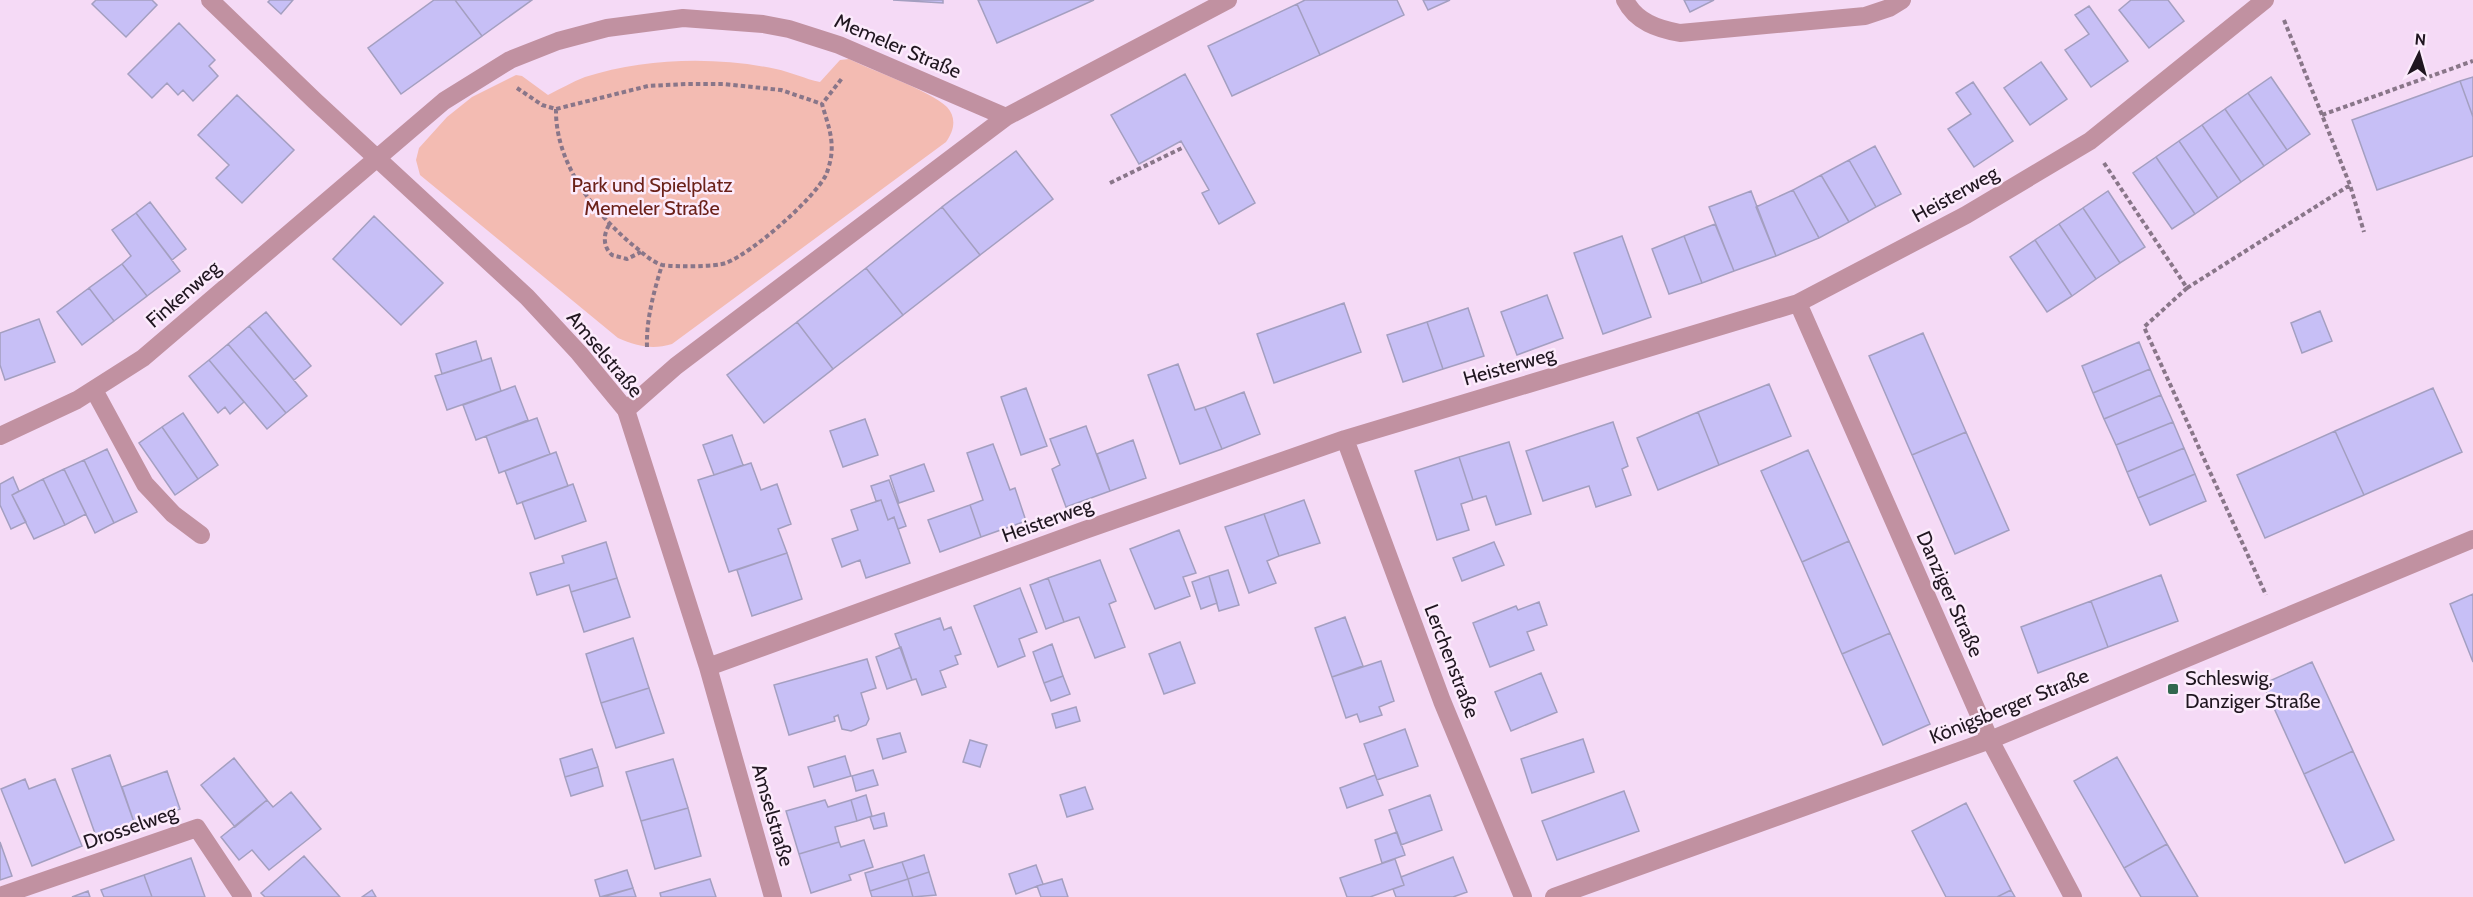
<svg xmlns="http://www.w3.org/2000/svg" width="2473" height="897" font-family="Cabin,sans-serif">
	<rect width="100%" height="100%" fill="#f5daf6"/>
	<path fill="#f3bbb2" d="M849,59c24,12 80,31 98,48 10,11 7,24 -1,35l-274,202c-20,6 -35,2 -54,-6l-198,-163 -4,-15 3,-12 28,-31 25,-20 44,-22 6,1 26,19c12,-6 24,-13 37,-18 60,-19 130,-21 191,-8 15,3 29,10 44,13l20,-22z"/>
	<path fill="#c7bff6" stroke="#a49fc0" stroke-width="1.5" d="M96,0h56l5,5 -31,32 -34,-33z
		M270,0h23l-12,14 -13,-12z
		M434,0h21l27,36 -81,58 -33,-46z
		M455,0h77l-50,36z
		M893,0h50v3z
		M978,0h116l-97,43z
		M1305,0h92l7,15 -84,40 -23,-51z
		M1423,0h27l-22,10z
		M1684,0h30l-24,12z
		M2131,0h37l16,21 -35,27 -30,-38z
		M1297,4l23,51 -88,41 -24,-50z
		M2089,6l39,55 -37,26 -26,-37 24,-16 -14,-19z
		M179,23l36,37 -6,6 9,10 -25,25 -10,-11 -5,5 -11,-12 -15,15 -24,-24z
		M2041,62l26,37 -37,26 -26,-37z
		M1185,74l70,129 -36,21 -17,-31 7,-3 -28,-49 -42,23 -28,-49z
		M2271,77l39,57 -23,16 -39,-57z
		M2473,77v40l-13,-36z
		M2460,81l13,36v39l-96,34 -25,-70z
		M1973,82l40,59 -39,26 -26,-38 23,-15 -15,-21z
		M2248,93l39,57 -23,16 -39,-57z
		M237,95l57,55 -52,53 -26,-25 13,-13 -31,-30z
		M2225,109l39,57 -23,16 -39,-57z
		M2202,125l39,57 -23,16 -39,-57z
		M2179,141l39,57 -23,16 -39,-57z
		M1875,146l26,48 -25,13 -27,-47z
		M1016,151l37,48 -73,56 -38,-48z
		M2156,157l39,57 -23,15 -39,-56z
		M1849,160l27,47 -27,15 -28,-47z
		M1821,175l28,47 -30,16 -26,-48z
		M1793,190l26,48 -43,18 -20,-49z
		M1751,191l25,65 -42,15 -25,-64z
		M2108,191l37,56 -25,16 -37,-55z
		M150,202l36,47 -14,11 -36,-47z
		M942,207l38,48 -77,60 -37,-47z
		M2083,208l37,55 -24,16 -37,-55z
		M136,213l44,58 -33,25 -25,-32 9,-8 -19,-26z
		M374,216l69,67 -42,42 -68,-66z
		M1715,224l19,47 -32,12 -18,-47z
		M2059,224l37,55 -24,17 -37,-56z
		M1622,236l29,81 -48,17 -29,-81z
		M1684,236l18,47 -33,11 -17,-45z
		M2035,240l37,56 -25,16 -37,-55z
		M122,264l25,32 -33,25 -25,-33z
		M866,268l37,47 -70,54 -36,-47z
		M89,288l25,33 -32,24 -25,-33z
		M1547,295l16,43 -46,17 -16,-43z
		M1344,303l17,49 -87,31 -17,-49z
		M1468,308l16,48 -41,13 -16,-47z
		M2320,311l12,30 -30,12 -11,-30z
		M266,312l45,54 -17,14 -45,-54z
		M39,319l16,43 -50,18 -5,-15v-32z
		M797,322l36,47 -69,54 -37,-48z
		M1427,322l16,47 -40,13 -16,-47z
		M249,326l58,70 -21,17 -58,-69z
		M1923,333l43,99 -54,23 -43,-99z
		M476,341l6,20 -40,13 -6,-20z
		M2139,342l11,27 -57,24 -11,-27z
		M228,344l58,69 -19,16 -58,-69z
		M491,358l10,33 -54,19 -12,-34z
		M209,360l35,42 -14,12 -5,-7 -7,6 -29,-37z
		M1178,364l17,46 10,-3 17,42 -42,15 -32,-89z
		M2150,369l11,26 -57,24 -11,-26z
		M1769,384l22,52 -72,29 -21,-53z
		M515,386l13,34 -52,20 -13,-35z
		M1026,388l21,58 -26,9 -20,-58z
		M2433,388l29,64 -98,43 -29,-64z
		M1244,392l16,42 -38,15 -17,-42z
		M2161,395l12,27 -57,23 -12,-26z
		M1698,412l21,53 -61,25 -21,-52z
		M183,413l35,52 -20,14 -36,-52z
		M537,418l13,36 -51,19 -13,-37z
		M865,419l13,36 -35,12 -13,-36z
		M1613,422l15,44 -6,3 9,26 -35,12 -7,-21 -46,15 -17,-50z
		M2173,422l11,26 -57,24 -11,-27z
		M1086,426l24,65 -44,16 -14,-38 8,-4 -10,-26z
		M162,427l36,52 -23,16 -36,-52z
		M2335,431l29,64 -99,43 -28,-63z
		M1966,432l43,98 -54,24 -43,-99z
		M732,435l11,30 -29,10 -11,-30z
		M1133,440l13,38 -36,13 -13,-37z
		M1509,442l22,72 -35,11 -10,-29 -13,4 -14,-43z
		M993,444l17,46 5,-2 11,33 -45,16 -11,-32 13,-5 -16,-47z
		M2184,448l11,26 -57,24 -11,-26z
		M107,449l30,63 -23,11 -30,-63z
		M1808,450l41,91 -47,21 -41,-91z
		M556,452l12,34 -51,18 -12,-33z
		M1459,457l14,43 -12,4 8,26 -32,10 -22,-69z
		M84,460l30,63 -19,10 -31,-64z
		M751,463l10,27 16,-6 14,40 -13,5 9,24 -58,19 -31,-92z
		M924,464l10,27 -35,12 -9,-27z
		M64,469l22,45 -21,11 -22,-46z
		M2195,474l11,27 -56,24 -12,-27z
		M13,477l6,14 -7,4 14,27 -15,7 -11,-24v-21z
		M43,479l22,46 -31,14 -22,-44z
		M889,480l17,46 -8,3 -4,-12 -6,3 -7,-20 -5,1 -5,-15z
		M573,484l13,37 -51,18 -13,-37z
		M881,500l7,20 6,-3 16,46 -44,15 -6,-18 -18,7 -10,-28 26,-9 -7,-20z
		M1304,500l16,43 -41,13 -15,-42z
		M970,505l11,32 -41,15 -12,-32z
		M1264,514l15,42 -12,5 9,22 -27,10 -24,-66z
		M1179,530l17,43 -13,4 7,19 -35,13 -25,-60z
		M1849,541l41,92 -48,21 -40,-92z
		M606,542l11,36 -46,14 -2,-7 -32,10 -7,-22 34,-10 -2,-7z
		M1494,542l10,23 -42,16 -9,-23z
		M787,553l15,46 -50,17 -15,-46z
		M1100,560l16,41 -7,3 16,43 -30,11 -16,-41 -15,5 -16,-44z
		M1228,570l11,35 -20,6 -10,-35z
		M2161,575l17,46 -70,26 -17,-46z
		M1209,576l8,27 -16,6 -9,-27z
		M617,578l13,39 -46,15 -13,-40z
		M1048,578l16,44 -18,7 -16,-44z
		M1020,588l17,44 -18,7 6,17 -27,11 -24,-61z
		M2473,594v68l-23,-58z
		M2091,601l17,46 -70,26 -17,-46z
		M1539,602l8,23 -20,7 7,18 -44,17 -17,-44 43,-17 2,4z
		M1345,617l18,49 -31,11 -17,-49z
		M940,618l4,12 7,-3 10,27 -6,2 3,8 -18,7 6,16 -24,8 -6,-16 -4,1 -17,-46z
		M1890,633l40,91 -47,21 -41,-91z
		M633,638l16,50 -48,15 -15,-49z
		M1180,642l15,41 -31,11 -15,-40z
		M1052,644l11,32 -19,7 -11,-31z
		M901,647l11,33 -25,9 -11,-32z
		M867,659l9,29 -15,5 8,26 -3,6 -15,6 -9,-2 -4,-14 -4,2 1,4 -46,14 -15,-50z
		M1381,661l13,40 -15,6 3,8 -22,7 -3,-8 -11,4 -14,-41z
		M2312,662l41,89 -49,23 -41,-90z
		M1541,673l16,39 -46,19 -16,-39z
		M1063,676l7,18 -19,7 -7,-18z
		M649,688l15,45 -48,15 -15,-45z
		M1076,707l4,14 -24,7 -4,-14z
		M1405,729l13,37 -41,14 -13,-36z
		M900,733l6,19 -23,7 -6,-20z
		M1583,739l11,33 -62,21 -11,-34z
		M970,740l17,5 -7,22 -17,-5z
		M592,749l6,18 -33,10 -5,-18z
		M2353,751l41,89 -49,23 -41,-89z
		M110,755l25,70 -38,14 -25,-70z
		M845,756l6,20 -37,11 -6,-20z
		M2117,757l50,87 -43,24 -50,-87z
		M234,758l33,42 -32,27 -34,-42z
		M673,759l15,49 -47,13 -15,-49z
		M598,767l5,19 -32,10 -6,-19z
		M873,770l5,15 -22,6 -4,-15z
		M167,771l13,38 -45,16 -13,-38z
		M1375,775l8,20 -36,13 -7,-20z
		M25,779l4,10 26,-10 27,67 -50,20 -31,-77z
		M1085,787l8,22 -26,8 -7,-22z
		M1624,791l15,40 -82,29 -15,-39z
		M291,792l30,37 -52,41 -17,-20 -13,10 -18,-23 46,-37 6,7z
		M866,795l6,21 -15,5 -6,-21z
		M1430,795l12,35 -41,15 -12,-35z
		M825,800l3,7 23,-7 6,21 -22,6 4,15 -40,12 -13,-43z
		M1966,803l45,87 -14,7h-51l-34,-66z
		M688,808l13,48 -46,13 -14,-48z
		M884,813l3,13 -13,3 -4,-12z
		M1397,832l8,23 -23,8 -7,-23z
		M864,840l9,27 -24,8 2,5 -40,13 -12,-39 40,-12 2,5z
		M0,842l12,34 -12,4z
		M2167,844l31,53h-57l-17,-29z
		M924,855l5,17 -21,7 -6,-17z
		M304,856l36,41h-75l-4,-4z
		M1453,857l14,35 -14,5h-57l-3,-8 11,-4 -3,-8z
		M191,858l14,39h-53l-8,-22z
		M1395,859l9,26 -34,12h-23l-7,-19z
		M902,862l6,17 -38,12 -5,-18z
		M1036,865l7,19 -27,10 -7,-20z
		M627,870l6,18 -33,9 -5,-17z
		M929,872l7,23 -23,2 -5,-18z
		M144,875l8,22h-48l-3,-7z
		M710,879l6,18h-55l-1,-4z
		M908,879l5,18h-41l-2,-6z
		M1062,879l6,18h-27l-4,-11z
		M633,888l3,9h-33z
		M372,890l4,7h-14z
		M2011,890l4,7h-18z
		M88,891l2,6h-18z"/>
	<g fill="none" stroke-linecap="round" stroke-linejoin="round">
		<path stroke="#897689" stroke-width="4" stroke-dasharray="4.5 3" stroke-linecap="butt" d="M2284,20l66,165 14,47
			M517,88l25,17 14,4 92,-23 38,-2h37l58,6 41,14
			M556,109c-1,56 41,108 83,141 7,6 14,12 23,15
			M2322,115l151,-54
			M2104,163l83,125 -43,39 122,268
			M1110,183l74,-36
			M609,225c-6,10 -6,22 3,30l15,4 14,-7
			M2187,288l163,-103
			M647,347c-1,-27 7,-56 15,-82 14,2 53,2 64,-2 27,-11 86,-62 100,-88 2,-5 4,-12 5,-18 3,-19 -4,-35 -9,-53l21,-27"/>
		<path stroke="#c191a1" stroke-width="18" d="M210,0l105,101 212,196 52,56 47,57 82,257 65,230
			M1625,0c11,22 33,29 55,33l185,-17 24,-8 13,-8
			M1798,303l192,437 83,157
			M94,390l51,94 28,30 28,21
			M626,410l50,-44 330,-249 222,-117
			M0,436l77,-36 66,-42 301,-257 66,-41 48,-19 49,-13 76,-10 80,6 26,5 50,16 167,72
			M1345,439l97,262 81,196
			M708,667l377,-137 260,-91 453,-136 168,-88 124,-74 175,-141
			M0,896l197,-68 46,69
			M1554,897l436,-157 483,-201"/>
	</g>
	<rect fill="#31674e" stroke="#fcebfc" stroke-width="2" x="2167" y="683" width="12" height="12" rx="3"/>
	<g text-anchor="middle" stroke-width="5" stroke-linejoin="round" paint-order="stroke">
		<g font-size="20" fill="#201620" stroke="#fcebfc">
			<text transform="translate(898 46) rotate(23)" y="7">Memeler Straße</text>
			<text transform="translate(1955 194) rotate(-29)" y="7">Heisterweg</text>
			<text transform="translate(183 294) rotate(-41)" y="7">Finkenweg</text>
			<text transform="translate(605 354) rotate(50)" y="7">Amselstraße</text>
			<text transform="translate(1509 366) rotate(-16)" y="7">Heisterweg</text>
			<text transform="translate(1047 520) rotate(-20)" y="7">Heisterweg</text>
			<text transform="translate(1950 594) rotate(66)" y="7">Danziger Straße</text>
			<text transform="translate(1452 661) rotate(69)" y="7">Lerchenstraße</text>
			<text transform="translate(2009 706) rotate(-22)" y="7">Königsberger Straße</text>
			<text transform="translate(773 815) rotate(74)" y="7">Amselstraße</text>
			<text transform="translate(130 827) rotate(-19)" y="7">Drosselweg</text>
		</g>
		<g font-size="20" fill="#6b2119" stroke="#fcebfc">
			<text x="652" y="192">Park und Spielplatz<tspan x="652" dy="23">Memeler Straße</tspan></text>
		</g>
		<g font-size="20" fill="#201620" stroke="#fcebfc" text-anchor="start">
			<text x="2185" y="685">Schleswig,<tspan x="2185" dy="23">Danziger Straße</tspan></text>
		</g>
	</g>
	<g transform="translate(2419 54) rotate(5)" stroke="#fcebfc" stroke-width="4.5" paint-order="stroke">
	<path d="M0-4.5L10 22L0 15L-10 22Z" fill="#201620"/>
	<text y="-9" font-size="16" font-weight="bold" text-anchor="middle" fill="#201620">N</text>
	</g>
</svg>
